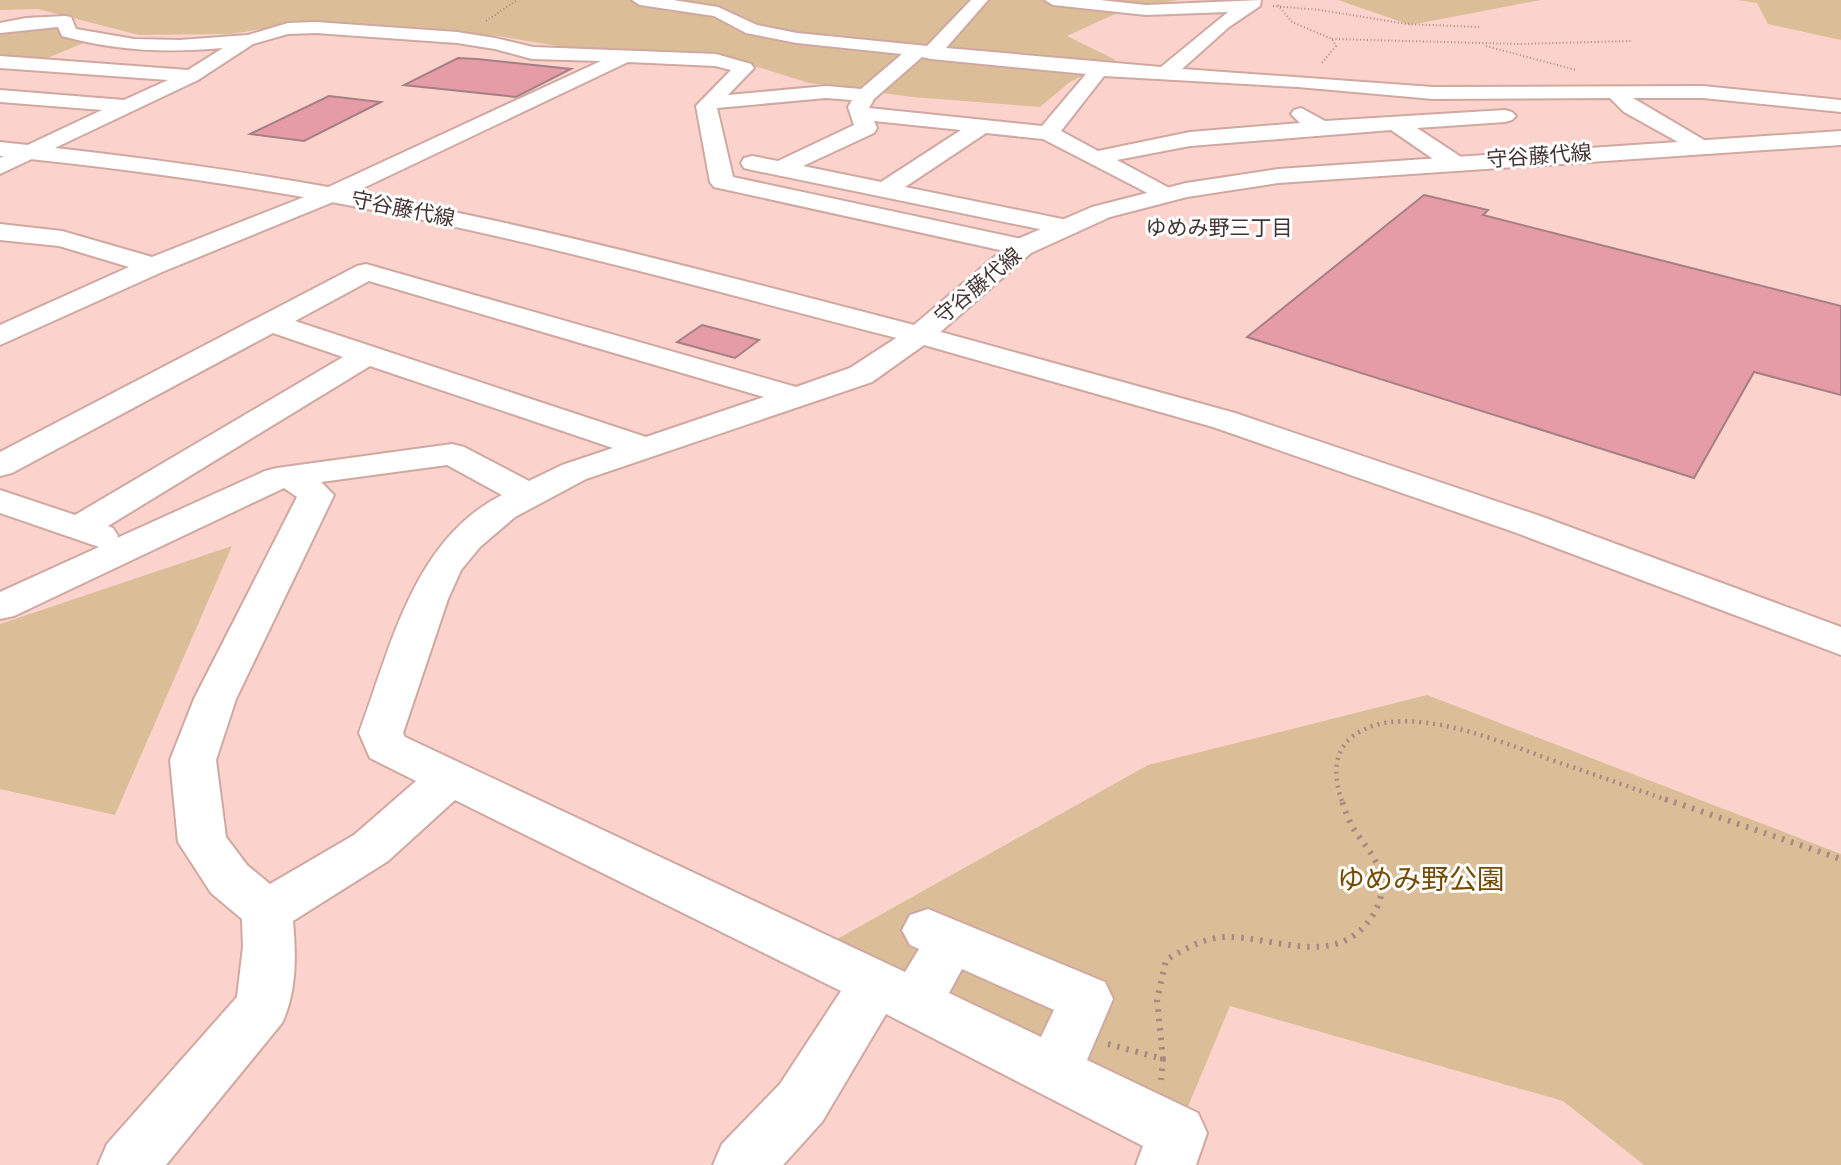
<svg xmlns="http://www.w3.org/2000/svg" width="1841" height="1165" font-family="'Sofia Sans Condensed','Noto Sans JP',sans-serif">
	<rect width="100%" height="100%" fill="#fcd3cc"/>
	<path fill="#dbbe98" d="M0,0h1179l-51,8 -61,28 49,24 -46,22 -30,25 -128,-10 -103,-14 -80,-25 -124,-4 -107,-18 -104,-9 -101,-3 -62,10 -92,1 -101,-26 -38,1z
		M1338,0h203l-131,25z
		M1737,0h104v40l-73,-16 -11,-21z
		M65,21l3,11 23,8 -61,25 -30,-3v-30z
		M232,546l-117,269 -115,-26v-165z
		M1427,695l414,159v311h-197l-81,-64 -333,-95 -53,127 -363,-181 334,-187z"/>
	<path fill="#e59ca7" stroke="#a57f84" stroke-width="2" d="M458,58l19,1 94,10 -55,28 -112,-12z
		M329,96l52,6 -77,39 -54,-7z
		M1424,195l64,15 -5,5 358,91v89l-87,-23 -60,106 -447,-141z
		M702,325l57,15 -24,18 -58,-16z"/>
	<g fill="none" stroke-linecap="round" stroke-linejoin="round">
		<defs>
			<path id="minor" d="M632,0h41l45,7 39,18 40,8 130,13 44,-46h17l-42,48 215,19 67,-55 -82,3 -93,-10 -8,-5h55l46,5 115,-5 -1,6 -31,21 -47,42 251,18 270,-1 138,14v12l-138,-14h-70l71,42 3,5 -3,5 -8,2 -72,-40 -14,-14 -177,1 -135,-12 -194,-11 -43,55 37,20 92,-19 110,-9 -9,-9 3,-4 7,-2 24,13 180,-11 7,2 4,4 -4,4 -7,2 -88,6 44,29 3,5 -3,5h-16l-54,-37 -201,16 -73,14 56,30 4,5 -4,5 -8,2 -122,-63 -57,-6 -81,54 172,35 4,5 -4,5 -9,3 -316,-65 -8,-2 -3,-5 3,-5 8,-2 26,5 76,-36 -6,-18 4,-7 -26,-2 -109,10 16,69 298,64 4,6 -4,6 -9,2 -308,-68 -4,-5 -14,-76 35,-36 -16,-4 -87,-4 -290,138 -176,72 -162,73v-20l129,-58 -70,-21 -59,-6v-16l62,7 90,26 170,-67 279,-129 -69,-2 -37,-10 -38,-6 -141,-10 -28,1 -35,10 -55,36 -198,94v-16l102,-48 -102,-8v-12l124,10 44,-20 -168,-12v-12l188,14 35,-22c-55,5 -108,3 -161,-12l-4,-9 -58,6v-10l26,-5 39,-2 6,1 5,12 58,10 46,1 68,-5 40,-12 28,-1 141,10 38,6 38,9 183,7 35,10 3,4 -26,27 98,-9 35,3 41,-35 -105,-11 -51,-10 -32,-17 -74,-11zM922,57l9,2 155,15 -44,52 -173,-18 5,-9zM874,121l87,9 -80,52 -78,-16 71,-33 3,-5z
				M366,264l430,123 54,-19 60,-39 10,-3 10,3 305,84 305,103 301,111v28l-327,-123 -301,-105 -289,-82 -52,37 -286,97 -71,38 -35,30 -19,23 -13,29 -45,134 2,4 500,235 14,-23 -9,-4 -8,-15 8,-15 18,-6 177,73 8,17 -26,61 111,53 9,20 -11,32h-60l7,-19 -257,-132 -64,108 -39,43h-70l9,-21 58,-60 61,-93 -386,-191 -67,61 -95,60c3,33 4,71 -11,102l-116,142h-68l9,-21 130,-147 6,-50 -1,-28 -31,-26 -33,-51 -8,-82 24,-61 103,-202 -13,-9 -270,128 -14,3v-27l99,-45 -99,-34v-23l75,25 268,-158 -70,-24 -261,140 -12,3v-24l357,-186zM369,281l395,116 -118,40 -351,-116zM370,366l243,82 -51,17 -33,16 -65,-34 -12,-3 -175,24 -12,3 -148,67 1,-2 -5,-8 -5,-2zM447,465l55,30c-89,45 -111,152 -143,238l11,25 46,23 -62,54 -84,49 -23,-19 -21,-28 -10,-77 20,-61 98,-204 -13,-13zM962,969l92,41 -13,27 -92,-44z"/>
			<path id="major" d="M1841,131v14l-563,38 -91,14 -77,20 -79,36 -101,88 -10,3c-162,-41 -323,-87 -487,-122 -143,-30 -287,-52 -433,-66v-14c146,15 291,35 435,66 161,33 320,76 479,117l99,-84 79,-34 94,-24 92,-14z"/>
		</defs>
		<use href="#minor" stroke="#cfa8a1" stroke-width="4"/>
		<use href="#major" stroke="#cfa8a1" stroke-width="4"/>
		<path stroke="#a78984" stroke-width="2" stroke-dasharray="1 2.5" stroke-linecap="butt" d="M1278,5l14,17 40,17 4,7 -15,18
			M1273,6l47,4 87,14 72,3
			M486,21l31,-21
			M1332,39l187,5 112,-3
			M1486,46l90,24"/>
		<path stroke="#a78984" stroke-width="4.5" stroke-dasharray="2 5" stroke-linecap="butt" d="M1342,801c-8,-22 -10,-48 10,-64 51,-41 157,9 211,27 36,12 72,25 107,37"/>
		<path stroke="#a78984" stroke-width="6" stroke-dasharray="2.5 7" stroke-linecap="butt" d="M1665,799l176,60
			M1108,1044l55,15 -2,21
			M1163,1059l-6,-59 9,-40c18,-11 38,-22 59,-23 51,-1 112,34 148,-22 7,-12 12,-27 8,-41 -5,-17 -18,-31 -28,-46 -5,-9 -8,-19 -12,-29"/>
		<use href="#minor" fill="#fff" fill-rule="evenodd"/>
		<use href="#major" fill="#fff" fill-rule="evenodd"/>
	</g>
	<g text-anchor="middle" stroke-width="6" stroke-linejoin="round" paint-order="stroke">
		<g font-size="21" fill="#433330" stroke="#fff">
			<text transform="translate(1539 156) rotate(-4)" y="7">守谷藤代線</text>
			<text transform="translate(403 209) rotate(11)" y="7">守谷藤代線</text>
			<text transform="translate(978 286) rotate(-40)" y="7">守谷藤代線</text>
		</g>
		<g font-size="21" fill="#433330" stroke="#fff">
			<text x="1219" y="235">ゆめみ野三丁目</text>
		</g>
		<g font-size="28" fill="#734b01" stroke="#fff">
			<text x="1421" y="889">ゆめみ野公園</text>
		</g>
	</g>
</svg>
